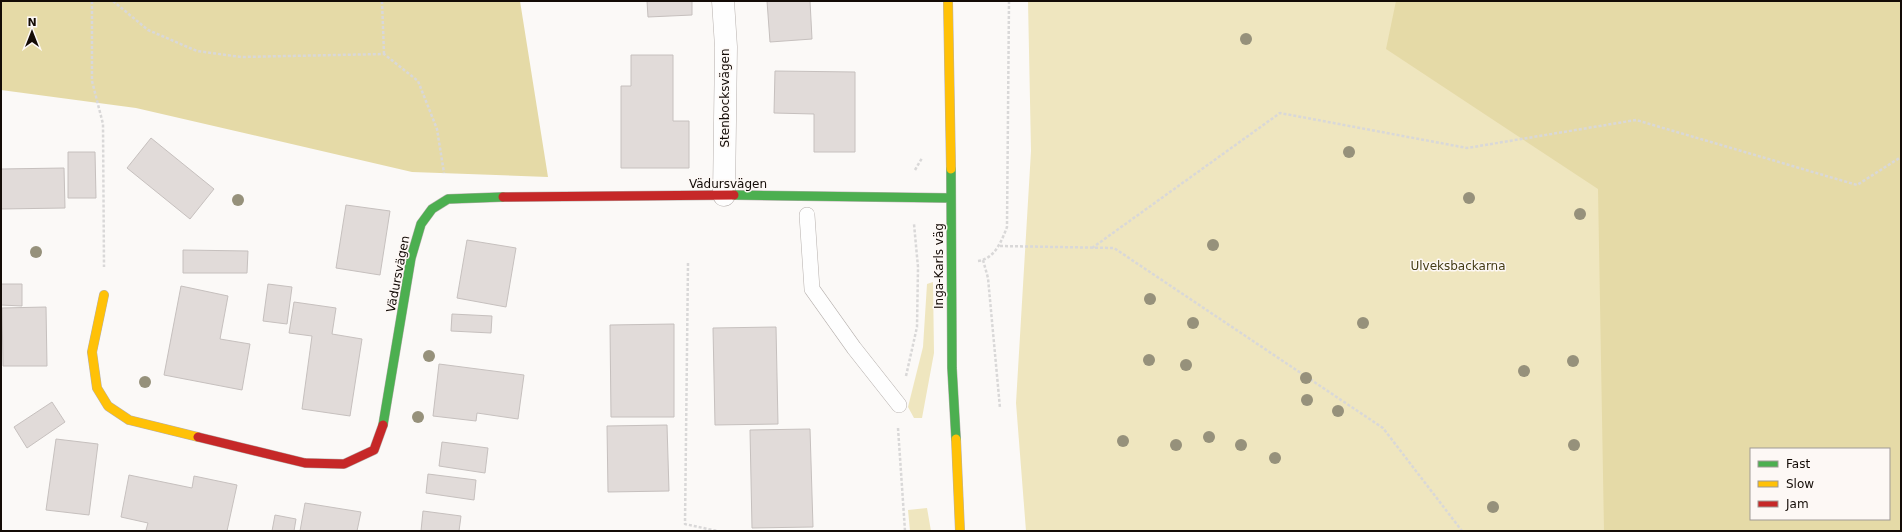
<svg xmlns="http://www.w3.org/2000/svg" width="1902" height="532" font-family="'DejaVu Sans',sans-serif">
	<rect width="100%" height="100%" fill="#fbf9f7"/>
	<path fill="#efe6bf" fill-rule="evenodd" d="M1028,1h873v530h-875l-10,-128 15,-252zM1751,449h138v70h-138z
		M933,282l1,71 -12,65h-8l-6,-11 15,-60 4,-63z
		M927,508l4,23h-21l-2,-21z"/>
	<path fill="#e5daa7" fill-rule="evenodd" d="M1,1h519l28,176 -136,-5 -276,-64 -135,-18z
		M1396,1h505v530h-297l-6,-342 -212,-140zM1751,449h138v70h-138z"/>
	<path fill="#e1dbd9" stroke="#c6c0be" d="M647,1h45v14l-44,2z
		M767,1h43l2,38 -42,3z
		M631,55h42v66h16v47h-68v-82h10z
		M775,71l80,1v80h-41v-38l-40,-1z
		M151,138l63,51 -24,30 -63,-51z
		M68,152h27l1,46h-28z
		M64,168l1,40 -64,1v-40z
		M346,205l44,6 -10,64 -44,-7z
		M467,240l49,8 -10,59 -49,-9z
		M183,250l65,1 -1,22h-64z
		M1,284h21v22l-21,-1z
		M268,284l24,3 -5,37 -24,-3z
		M181,286l47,10 -8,43 30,5 -8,46 -78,-15z
		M294,302l42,6 -4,26 30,5 -12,77 -48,-7 10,-73 -23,-3z
		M46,307l1,59h-44l-1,-58z
		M452,314l40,2 -1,17 -40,-2z
		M674,324v93h-63l-1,-92z
		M776,327l2,97 -63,1 -2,-97z
		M439,364l85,11 -6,44 -41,-6 -1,8 -43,-5z
		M52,402l13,20 -38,26 -13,-21z
		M667,425l2,66 -61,1 -1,-66z
		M810,429l3,98 -61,1 -2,-98z
		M56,439l42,5 -9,71 -43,-5z
		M442,442l46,6 -3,25 -46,-7z
		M428,474l48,6 -2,20 -48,-7z
		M129,475l63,13 2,-12 43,9 -10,46h-78l-3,-1 2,-7 -27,-6z
		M305,503l56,9 -4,19h-57z
		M423,511l38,5 -2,15h-38z
		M275,515l21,4 -2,12h-22z"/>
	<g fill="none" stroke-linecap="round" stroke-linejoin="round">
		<defs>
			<path id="lane" d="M807,215l5,74 42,59 45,57"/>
			<path id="street" d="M723,1l3,46 -2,148"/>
			<path id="fast" d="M951,169l1,199 4,71
				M734,195l217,3
				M383,425l28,-167 10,-34 11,-15 16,-10 55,-2"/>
			<path id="slow" d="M948,1l3,168
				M104,295l-12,57 5,36 11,18 21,14 69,17
				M956,439l4,92"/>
			<path id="jam" d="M503,197l231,-2
				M198,437l107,26 39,1 30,-14 9,-25"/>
		</defs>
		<use href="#lane" stroke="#b6b0ad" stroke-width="16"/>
		<use href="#street" stroke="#b6b0ad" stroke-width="23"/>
		<use href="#fast" stroke="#b6b0ad" stroke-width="10"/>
		<use href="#slow" stroke="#b6b0ad" stroke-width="10"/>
		<use href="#jam" stroke="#b6b0ad" stroke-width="10"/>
		<path stroke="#d9d8d8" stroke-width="2.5" stroke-dasharray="3 2" stroke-linecap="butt" d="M92,1v80l11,43 1,143
			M113,1l35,29 49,21 44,6 143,-3 34,27 19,48 7,44
			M382,1l2,53
			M915,170l7,-12
			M1000,246l114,2 269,180 79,103
			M1092,248l188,-135 187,35 169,-28 221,65 44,-28
			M983,260l5,18 12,130
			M978,261c17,-2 24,-21 29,-34l2,-226
			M688,263l-3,261 32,7
			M906,376l11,-49 1,-60 -4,-43
			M898,428l7,103"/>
		<use href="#lane" stroke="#fefefe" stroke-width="15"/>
		<use href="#street" stroke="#fefefe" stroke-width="22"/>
		<use href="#fast" stroke="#4caf50" stroke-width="9"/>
		<use href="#slow" stroke="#ffc107" stroke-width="9"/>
		<use href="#jam" stroke="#c62828" stroke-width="9"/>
	</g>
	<g fill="#96917b">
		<circle cx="1246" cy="39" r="6"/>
		<circle cx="1349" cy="152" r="6"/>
		<circle cx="1469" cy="198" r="6"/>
		<circle cx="238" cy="200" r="6"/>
		<circle cx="1580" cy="214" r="6"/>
		<circle cx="1213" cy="245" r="6"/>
		<circle cx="36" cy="252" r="6"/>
		<circle cx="1150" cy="299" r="6"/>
		<circle cx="1193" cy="323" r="6"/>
		<circle cx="1363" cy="323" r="6"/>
		<circle cx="429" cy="356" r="6"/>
		<circle cx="1149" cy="360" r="6"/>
		<circle cx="1573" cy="361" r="6"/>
		<circle cx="1186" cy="365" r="6"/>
		<circle cx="1524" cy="371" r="6"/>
		<circle cx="1306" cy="378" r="6"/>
		<circle cx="145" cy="382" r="6"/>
		<circle cx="1307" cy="400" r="6"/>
		<circle cx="1338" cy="411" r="6"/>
		<circle cx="418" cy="417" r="6"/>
		<circle cx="1209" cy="437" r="6"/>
		<circle cx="1123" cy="441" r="6"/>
		<circle cx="1176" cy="445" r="6"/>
		<circle cx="1241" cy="445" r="6"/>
		<circle cx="1574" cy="445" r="6"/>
		<circle cx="1275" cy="458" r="6"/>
		<circle cx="1493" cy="507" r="6"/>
	</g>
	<g text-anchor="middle" stroke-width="3" stroke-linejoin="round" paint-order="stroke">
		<g font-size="12" fill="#130b06" stroke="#fdf8f5">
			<text transform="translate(725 98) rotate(-90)" y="4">Stenbocksvägen</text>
			<text x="728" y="188">Vädursvägen</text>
			<text transform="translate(939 266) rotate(-90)" y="4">Inga-Karls väg</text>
			<text transform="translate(398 274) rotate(-79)" y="4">Vädursvägen</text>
		</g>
		<g font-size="12" fill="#443c15" stroke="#fdf8f5">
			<text x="1458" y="270">Ulveksbackarna</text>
		</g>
	</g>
	<rect width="1902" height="532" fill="none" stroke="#130b06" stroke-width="4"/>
	<rect x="1750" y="448" width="140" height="72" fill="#fdf8f5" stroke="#9f9995"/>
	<rect x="1758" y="461" width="20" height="6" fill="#4caf50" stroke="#9f9995"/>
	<text x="1786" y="468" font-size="12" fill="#130b06">Fast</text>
	<rect x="1758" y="481" width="20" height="6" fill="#ffc107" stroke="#9f9995"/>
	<text x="1786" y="488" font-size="12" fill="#130b06">Slow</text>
	<rect x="1758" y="501" width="20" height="6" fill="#c62828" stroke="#9f9995"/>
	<text x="1786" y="508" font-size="12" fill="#130b06">Jam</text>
	<g transform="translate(32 32)" stroke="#fdf8f5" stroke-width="3" paint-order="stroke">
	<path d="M0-3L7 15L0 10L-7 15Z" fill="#130b06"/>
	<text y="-6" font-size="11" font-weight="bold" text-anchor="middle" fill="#130b06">N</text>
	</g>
</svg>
